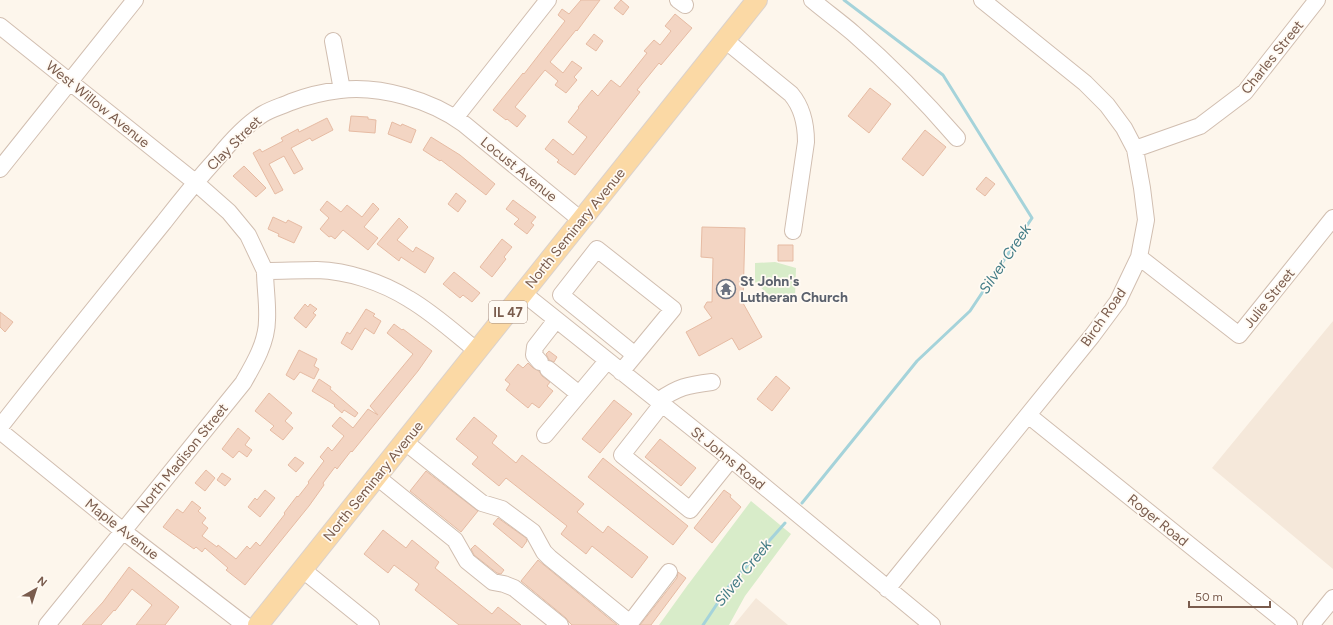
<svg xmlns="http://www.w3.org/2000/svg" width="1333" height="625" font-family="Figtree,sans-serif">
	<rect width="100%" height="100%" fill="#fdf6ec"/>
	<path fill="#f5e8da" d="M1333,321v248l-121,-101z
		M756,598l32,27h-54z"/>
	<path fill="#d8ecc9" d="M775,262l21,6 -1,29 -25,-1 -15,-14v-19z
		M751,501l40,33 -46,62 -16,29h-70l28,-39z"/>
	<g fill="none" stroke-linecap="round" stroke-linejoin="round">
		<path stroke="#a5d3da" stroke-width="3" d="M802,503l115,-142 53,-50 62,-93 -89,-143 -99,-75
			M703,625l26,-39 56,-63"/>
	</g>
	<path fill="#f3d5c3" stroke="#e6bba3" d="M581,0h19l-23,31 -1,-1 -26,32 13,11 9,-12 10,7 -8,9 3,3 -11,13 -11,-8 3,-4 -13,-11 -30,37 11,9 -9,11 -10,-8 -1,1 -13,-10 30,-37 1,1 41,-53 -7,-6 4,-6 7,5z
		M621,0l8,7 -6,8 -9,-7z
		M675,14l17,14 -31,37 -2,-2 -22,27 3,2 -65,83 -18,-13 2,-2 -14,-11 8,-10 20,16 14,-18 -19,-15 11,-14 -1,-1 14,-17 6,6 13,-16 9,7 27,-34 -3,-2 10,-11 6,5 11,-14 -6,-5z
		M594,34l9,7 -7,10 -10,-7z
		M870,88l21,16 -22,29 -21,-17z
		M351,116l17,1v2l8,1 -1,13 -26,-2z
		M327,118l6,12 -21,11 -2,-3 -19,10 12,21 -9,5 -10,-18 -15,8 14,26 -8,4 -22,-41 7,-4 2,3 21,-11 -2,-3 17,-9 1,3z
		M392,122l9,4 1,-2 14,6 -5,13 -23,-9z
		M925,130l21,17 -23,29 -21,-17z
		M431,137l29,18 35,29 -9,11 -45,-35 -1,1 -17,-11z
		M244,166l22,22 -10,9 -23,-21z
		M986,177l9,7 -10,12 -9,-7z
		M456,193l10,8 -8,11 -10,-8z
		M513,200l23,17 -5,6 3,2 -7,9 -13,-10 5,-5 -13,-10z
		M327,201l14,11 6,-7 15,12 11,-14 6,6 -15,18 14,11 -10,12 -25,-20 -8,9 -4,-3 -2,1 -9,-8 9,-11 -9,-8z
		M273,217l13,6 2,-3 14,7 -8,16 -16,-7 1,-2 -11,-5z
		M399,218l9,9 -11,13 16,12 3,-5 18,11 -9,15 -24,-16 -2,4 -22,-17z
		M702,227l43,1 -2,75 19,34 -23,13 -7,-12 -33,18 -13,-24 26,-14 -8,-11 3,-5h5l1,-44 -12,-1z
		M502,239l10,8 -8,10 2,2 -14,18 -12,-10z
		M778,245h15v16h-15z
		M454,272l26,21 -8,9 -9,-7 -3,3 -17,-14z
		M305,304l3,3 2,-3 7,5 -4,4 3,2 -10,13 -12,-10z
		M366,309l9,5 -2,2 8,5 -7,13 -9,-6 -13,22 -11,-7 6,-11 3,2z
		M0,312l13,10 -8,10 -5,-5z
		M394,324l8,6 1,-1 29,22 -14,20 -66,81 -1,-1 -14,18 -2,-2 -12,16 1,2 -15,21 -64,79 -19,-15 2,-2 -23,-20 -3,4 -6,-5 -2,2 -31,-22 14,-18 6,4 9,-12 9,7 -3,3 8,7 -4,5 6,5 -6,8 15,11 1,-2 18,14 11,-13 3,3 6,-7 4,4 25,-32 -1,-1 13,-17 1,1 11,-14 -1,-1 16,-21 -4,-4 8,-10 4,4 12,-15 -12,-10 8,-9 13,11 15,-19 10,6 -8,-9 43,-52 -26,-21z
		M299,350l18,9 -3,7 5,3 -5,10 -14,-7 -6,8 -8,-5z
		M549,351l8,6 -3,5 -5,-2 -3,-6z
		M528,363l5,5 6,3 3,5 8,6 -3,4 6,5 -14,17 -7,-5 -4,5 -22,-18 4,-6 -5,-4 13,-16 5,4z
		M776,376l14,12 -18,23 -15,-12z
		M319,379l12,8 -1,2 28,24 -3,4 -11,-7 -2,3 -8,-7 1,-1 -23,-14z
		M269,393l23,20 -7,8 8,7 -10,12 -13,-10 4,-4 -19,-15z
		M614,400l18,14 -32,39 -18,-14z
		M474,417l23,19 -5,7 24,20 6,-8 62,49 -7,8 26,21 5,-7 40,31 -16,21 -40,-32 -6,8 -25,-20 6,-8 -61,-48 -7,8 -27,-22 6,-7 -22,-18z
		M238,428l12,10 -5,7 7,5 -5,7 -8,-6 -6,7 -11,-9z
		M660,439l36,29 -15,18 -36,-29z
		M295,457l9,6 -8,9 -8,-7z
		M603,458l85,68 -15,19 -85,-68z
		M206,470l9,8 -10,13 -10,-8z
		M426,471l52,40 -17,21 -51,-41z
		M222,473l9,6 -6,7 -8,-6z
		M265,490l10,8 -15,19 -12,-10 7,-9 2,2z
		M724,490l7,5 -1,2 11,10 -29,36 -18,-15z
		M498,518l28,20 1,3 -5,7 -29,-24z
		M383,530l23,18 6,-8 27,22 -4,6 57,46 6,-7 23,18h-62l-44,-35 4,-6 -25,-19 -6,8 -24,-19z
		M475,545l29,25 -3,4 -4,-1 -23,-18 -3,-6z
		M538,560l6,5 73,60h-45l-3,-3 -3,-4 -45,-37z
		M129,567l50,40 -14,18h-29l16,-20 -20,-16 -17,22 -1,-1 -13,15h-19l21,-23z
		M678,572l8,6 -35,47h-11l37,-47z"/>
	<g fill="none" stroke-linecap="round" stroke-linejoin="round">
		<defs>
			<path id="minor" d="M678,0l7,5
				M812,0c13,11 27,21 41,33 37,32 72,68 104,105
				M0,26l195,156 34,30 19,23 17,36c17,0 34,-1 52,-1 31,1 65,12 92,29 24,14 46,34 68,52
				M725,40l66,54c11,13 15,31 15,48l-13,89
				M333,41l9,49
				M455,118l93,-118
				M1135,149l65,-23 45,-34 72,-92
				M0,169l135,-169
				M1139,257l100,78 94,-117
				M523,293l208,166 201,166
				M540,362l-6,-7 1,-8 21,-27
				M548,369l31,25
				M621,372l52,-63 -76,-60 -36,46 74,60
				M658,401c20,-14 29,-16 54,-19
				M662,404l-40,51 68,55 41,-51
				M1028,415l261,210
				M0,427c54,-69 109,-137 164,-205 17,-22 35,-44 54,-65 13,-16 27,-32 45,-43 8,-5 19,-8 28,-12 16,-6 32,-10 49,-12 40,-5 91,10 124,34l117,96
				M0,431l123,100 122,94
				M545,435l62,-74
				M405,442l77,61 20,6 31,23 11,20 6,6 80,65 -2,2
				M377,477l78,63 12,21 26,21 11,2 10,4 46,37
				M303,570l68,55
				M887,589l205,-253 26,-35 21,-44 7,-37 -4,-32 -7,-39 -11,-21 -17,-23 -22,-22 -103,-83
				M630,623l39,-51
				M47,625l196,-242c11,-19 24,-41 24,-63 1,-16 -2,-33 -2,-49
				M1311,625l22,-27"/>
			<path id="major" d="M258,625l499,-625"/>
		</defs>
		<use href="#minor" stroke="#d1beb0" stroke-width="18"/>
		<use href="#major" stroke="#dad1cd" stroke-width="22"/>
		<use href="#minor" stroke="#fff" stroke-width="16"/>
		<use href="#major" stroke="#fbd9a5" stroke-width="20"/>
	</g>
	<defs>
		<symbol id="temple-ring" viewBox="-11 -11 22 22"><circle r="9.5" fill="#fffaf3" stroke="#6b7280" stroke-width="1.5"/><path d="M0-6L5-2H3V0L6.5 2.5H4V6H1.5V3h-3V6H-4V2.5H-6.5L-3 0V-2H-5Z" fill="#6b7280"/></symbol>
	</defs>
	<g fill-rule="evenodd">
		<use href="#temple-ring" x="715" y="278" width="22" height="22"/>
	</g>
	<g text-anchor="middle" stroke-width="3.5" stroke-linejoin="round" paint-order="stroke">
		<rect fill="#fffaf3" stroke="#a28b7f" stroke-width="1" x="489" y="301" width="38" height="22" rx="3"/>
		<g font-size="13" font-weight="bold" fill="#7a5c4d">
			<text x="508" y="317">IL 47</text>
		</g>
		<g font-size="14" fill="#7a5c4d" stroke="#fffaf3">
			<text transform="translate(1272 57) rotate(-51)" y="5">Charles Street</text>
			<text transform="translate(98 104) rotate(39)" y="5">West Willow Avenue</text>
			<text transform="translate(234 143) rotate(-45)" y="5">Clay Street</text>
			<text transform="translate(519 169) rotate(39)" y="5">Locust Avenue</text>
			<text transform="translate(575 228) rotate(-51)" y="5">North Seminary Avenue</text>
			<text transform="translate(1269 298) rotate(-51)" y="5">Julie Street</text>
			<text transform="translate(1103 317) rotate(-55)" y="5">Birch Road</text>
			<text transform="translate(182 458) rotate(-51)" y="5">North Madison Street</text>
			<text transform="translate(728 458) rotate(39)" y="5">St Johns Road</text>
			<text transform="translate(373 481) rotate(-51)" y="5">North Seminary Avenue</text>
			<text transform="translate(1158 520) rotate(39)" y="5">Roger Road</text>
			<text transform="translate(122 529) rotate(38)" y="5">Maple Avenue</text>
		</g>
		<g font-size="14" font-weight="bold" fill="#5b616d" stroke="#fffaf3" text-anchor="start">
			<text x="740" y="286">St John's<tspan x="740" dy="16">Lutheran Church</tspan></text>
		</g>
		<g font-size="15" font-style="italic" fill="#437c86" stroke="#fffaf3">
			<text transform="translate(1005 259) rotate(-56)" y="5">Silver Creek</text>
			<text transform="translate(743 573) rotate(-51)" y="5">Silver Creek</text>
		</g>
	</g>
	<g transform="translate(36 589) rotate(39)" stroke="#fffaf3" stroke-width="3" paint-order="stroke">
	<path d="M0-3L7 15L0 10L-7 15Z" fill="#7a5c4d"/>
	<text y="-6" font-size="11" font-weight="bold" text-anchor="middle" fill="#7a5c4d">N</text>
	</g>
	<path d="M1189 601v6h81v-6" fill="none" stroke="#7a5c4d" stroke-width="2"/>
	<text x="1195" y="601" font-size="12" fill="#7a5c4d" stroke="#fffaf3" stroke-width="3" paint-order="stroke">50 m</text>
</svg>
